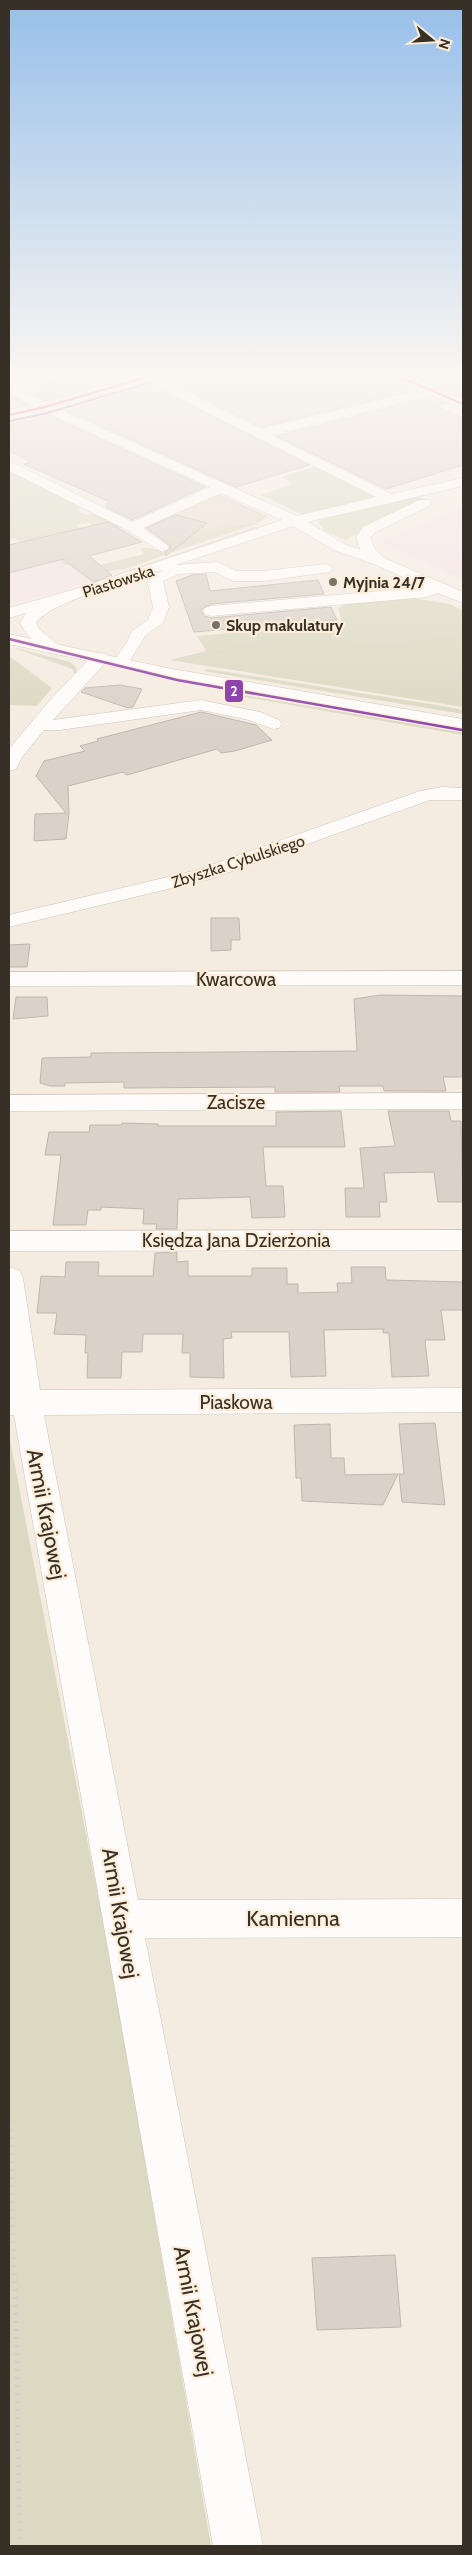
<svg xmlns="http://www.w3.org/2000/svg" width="472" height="2555" font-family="Cabin,sans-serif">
	<rect width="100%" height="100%" fill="#f5ece1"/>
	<path fill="#f6e4e5" d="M463,507v73l-82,-39z
		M44,527l56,44 25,-2 -72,25 -44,9v-67z"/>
	<path fill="#ebdbcf" d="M211,493l10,2 46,21 -14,9 -80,27 -5,-1 -30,-24z"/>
	<path fill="#dbd9c2" d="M318,466l60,30 -75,19 -42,-20 32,-11 -12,-7z
		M9,470l74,36 -5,5 8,4 12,-2 25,14 -20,5 -15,-10 -11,3 4,4 -9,12 -11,-8 -6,1 42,34 5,-1 -2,-2 44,-11 -4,-6c9,-2 15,3 22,1l6,5 -43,15 -17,2 -32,-7 -11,1c-15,-13 -35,-15 -50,-27l-6,2z
		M221,495l41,19 5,2 -8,6h-5l3,-8 -29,-13 -9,3 -7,-3z
		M418,496l5,3 -78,41 -20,-9 -7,-9 9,-5z
		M258,523l-85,29 -5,-1 -11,-10 19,3 22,-14z
		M255,527l6,1 -118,41 -80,24z
		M413,598l37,6 13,7v96l-293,-47 36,-9 -9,-15 145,-13 -4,-15 10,-5z
		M12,647l58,15 6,5 1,5 -2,3 -3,-6z
		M9,656l43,32 -15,18 -28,-1z
		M208,669l228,36 27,5v4l-260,-43z
		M236,694l227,38v3l-224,-39z
		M9,1435l102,528 100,583h-202z"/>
	<path fill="#dad2c8" stroke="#bfb7ad" d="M63,376h71l-88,25 -21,-11 34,-9z
		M158,376h232l3,5 22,9 -154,37z
		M411,376h52v22z
		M145,383l164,82 -73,22 -175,-79z
		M9,395l19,10 -19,4z
		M432,397l15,6 -12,3 28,12v47l-77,24 -110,-53z
		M44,413l161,74 -73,33 -26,-13 2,-6 -84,-37 7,-2 -22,-11v-30z
		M176,515l31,8 -41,33 -1,-4 6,-4 -2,-4 -22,-16z
		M108,522l34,20 -53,14 23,19 -19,7 -30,-23 -54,14v-28z
		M206,574l4,17 108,-11 6,14 -113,10 -10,6 3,6 7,2 120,-11 6,13 -143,12 -18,-51 16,-6z
		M120,685l22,4 -9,18 -5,1 -47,-16 4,-4z
		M201,712l55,13 16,15 -37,11 -14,2 -4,-4 -90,26 -4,-3 -55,14 1,27 -3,26 -32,2 1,-27 31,-1 -30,-37 8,-15 41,-10 -5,-5 18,-5 -1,-2z
		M211,918h28l1,22h-9v10l-20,1z
		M30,944l-3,23h-18v-22z
		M380,995l83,1v81h-20l3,14h-62l-1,-5h-44l1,6h-65v-5l-151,1v-6l-59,1v3h-15l-10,-3 2,-25 49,-1v-4l266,-2 -3,-52z
		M16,997h31l1,19 -35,3z
		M341,1111l4,36h-82l3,39h17l2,31 -33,1 -2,-21 -72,2 -1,30h-21l1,-5h-14l1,-15 -43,-2v3h-13l-2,15h-33l8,-70h-16l4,-23h40l1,-7h31l1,-2 36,1v2h118v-14z
		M388,1111h61l2,10h10l2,81h-25l-4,-30 -50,1 3,29h-8l1,15h-34l-1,-29h19l-4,-40 35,-2z
		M177,1252v10l11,-1v15h64v-8h35v16h11v9l40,-1 -1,-9h15l-1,-16h34l1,13 77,2v28h-22l4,30h-20l4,36 -37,1 -3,-44h-6v-4l-59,1 2,46 -35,1 -2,-45h-58l1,6 -9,1 1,39 -34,-1v-24h-8l1,-19h-40l-1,18h-20l-1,26h-34l1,-25h-3l1,-18 -32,-1 3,-21h-20l4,-37 24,1 1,-15h33l-1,14h55l2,-23z
		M435,1423l10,82 -43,-3 -3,-28h5l-5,-50z
		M330,1424l1,34h13l1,17 53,-1 -15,31 -81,-4 -1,-23h-5l-2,-53z
		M395,2255l6,72 -84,3 -5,-72z"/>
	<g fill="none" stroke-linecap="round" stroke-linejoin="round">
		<defs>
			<path id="minor" d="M43,376h18l-2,3 -39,10 26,14 93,-27h17l-1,1 106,52 160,-39 -27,-11 -2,-3h15l56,24v8l-31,-13 -161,40 120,59 72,-16v8l-155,36 38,23 14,4 -4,-11 7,-11 56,-27h10l2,3 -2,3 -55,27 -4,5 5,11 9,9 79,34v11l-25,-10 -11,4 -216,19 -6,-2 -2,-3 2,-3 6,-2 214,-19 -51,-23 -38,-13 -43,-25 -117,39 42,-3 18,9h28l61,-7 5,2 3,3 -3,3 -66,9h-31l-18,-9 -36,2 -16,7 6,26 -6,16 -18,13 -19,31h-12l-2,-4 15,-21 5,-11 16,-11 5,-13 -6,-28 16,-9c-29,10 -112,31 -127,53l3,6 22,18 -8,5c-14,-4 -27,-16 -33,-29l6,-10 -17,5v-10l77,-22 196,-66 -61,-27 -78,35 24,17 2,3 -7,4 -35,-22 -118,-59v-9l5,1 118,59 78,-35 -166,-76 -35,8v-8l25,-5 -25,-13v-9zM145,381l231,116 -79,19 -241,-108z
				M100,653l6,1 2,4 -2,4 -53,58 148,-20 59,12 19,8 3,4 -3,4 -6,1 -24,-9 -48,-10 -141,20h-16l-22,27 -6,12 -7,2v-22l42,-50 43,-45z
				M442,787l21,1v12h-33l-220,79 -201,48v-12l188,-45 223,-79z
				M463,971v14l-454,1v-14z
				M463,1093v16l-454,2v-16z
				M463,1230v20l-454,1v-20z
				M9,1267l10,3 4,8 17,112 423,-2v24l-419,3 94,485 325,-1v38l-318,1 118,608h-50l-199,-1131h-5z"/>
			<path id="major" d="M9,634l158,34 296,51v10l-296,-51 -158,-34z"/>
		</defs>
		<use href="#minor" stroke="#cac3b9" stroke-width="1"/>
		<use href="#major" stroke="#cac3b9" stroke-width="1"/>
		<path stroke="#d2cecb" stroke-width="1" stroke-dasharray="0.5 2" stroke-linecap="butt" d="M156,487l-15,-4 16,-5
			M199,515l11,11 14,-2
			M52,556l5,6
			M54,562l4,-1"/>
		<path stroke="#d2cecb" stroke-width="2" stroke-dasharray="0.5 2.5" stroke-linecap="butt" d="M56,561l7,8
			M80,569l-5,1 7,4
			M9,573l49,-12
			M239,649c76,4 149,0 224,-13
			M193,658l186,-43"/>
		<path stroke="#d2cecb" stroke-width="5" stroke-dasharray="2 6" stroke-linecap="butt" d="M9,2121l7,197 4,228"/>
		<use href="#minor" fill="#fefcfa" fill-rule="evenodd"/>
		<use href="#major" fill="#fefcfa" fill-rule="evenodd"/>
		<defs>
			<path id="bus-1" d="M398,376l65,28
				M9,415l36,-8 105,-31"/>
			<path id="bus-2-far1" d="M10,421l37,-8 105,-31"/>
			<path id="bus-2" d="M9,639l168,41 285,50"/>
		</defs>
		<use href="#bus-1" stroke="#fdedd9" stroke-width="4"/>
		<use href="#bus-2-far1" stroke="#fdedd9" stroke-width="4"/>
		<use href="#bus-2" stroke="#fdedd9" stroke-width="5"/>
		<use href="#bus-1" stroke="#e4002b" stroke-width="2"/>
		<use href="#bus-2-far1" stroke="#8e44ad" stroke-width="2"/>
		<use href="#bus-2" stroke="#8e44ad" stroke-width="2.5"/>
	</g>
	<linearGradient id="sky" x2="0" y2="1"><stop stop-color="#97bfea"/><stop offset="0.51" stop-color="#faf6f2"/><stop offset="1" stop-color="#faf6f2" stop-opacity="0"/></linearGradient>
	<rect width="472" height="733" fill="url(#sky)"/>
	<g fill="#7a7267" stroke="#fdedd9" stroke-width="2">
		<circle cx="333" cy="582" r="5"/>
		<circle cx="216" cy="625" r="5"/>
	</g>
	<g text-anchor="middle" stroke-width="4.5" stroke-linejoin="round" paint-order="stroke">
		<g font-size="16" fill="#373026" stroke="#fdedd9">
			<text transform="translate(118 581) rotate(-18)" y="6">Piastowska</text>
			<text transform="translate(238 861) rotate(-18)" y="6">Zbyszka Cybulskiego</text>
		</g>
		<g font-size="16" font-weight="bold" fill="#373026" stroke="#fdedd9" text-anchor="start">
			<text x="343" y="588">Myjnia 24/7</text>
			<text x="226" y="631">Skup makulatury</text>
		</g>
		<g font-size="19" fill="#373026" stroke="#fdedd9">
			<text x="236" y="986">Kwarcowa</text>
			<text x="236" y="1109">Zacisze</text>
			<text x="236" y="1247">Księdza Jana Dzierżonia</text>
			<text x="236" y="1409">Piaskowa</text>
		</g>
		<g font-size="22" fill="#373026" stroke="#fdedd9">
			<text transform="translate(47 1514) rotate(79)" y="8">Armii Krajowej</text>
			<text transform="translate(121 1913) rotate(80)" y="8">Armii Krajowej</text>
			<text x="293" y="1926">Kamienna</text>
			<text transform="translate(194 2311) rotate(79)" y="8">Armii Krajowej</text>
		</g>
	</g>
	<rect stroke="#fdedd9" stroke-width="2" x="224" y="679" width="20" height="24" rx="5" fill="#8e44ad"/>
	<g font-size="14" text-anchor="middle" font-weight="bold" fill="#fff">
		<text x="234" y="696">2</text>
	</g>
	<rect width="472" height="2555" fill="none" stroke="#373026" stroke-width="20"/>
	<g transform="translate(432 40) rotate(108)" stroke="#fdedd9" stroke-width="4" paint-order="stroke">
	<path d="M0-4L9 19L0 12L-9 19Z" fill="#373026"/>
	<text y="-8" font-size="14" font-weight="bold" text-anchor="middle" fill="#373026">N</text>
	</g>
</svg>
